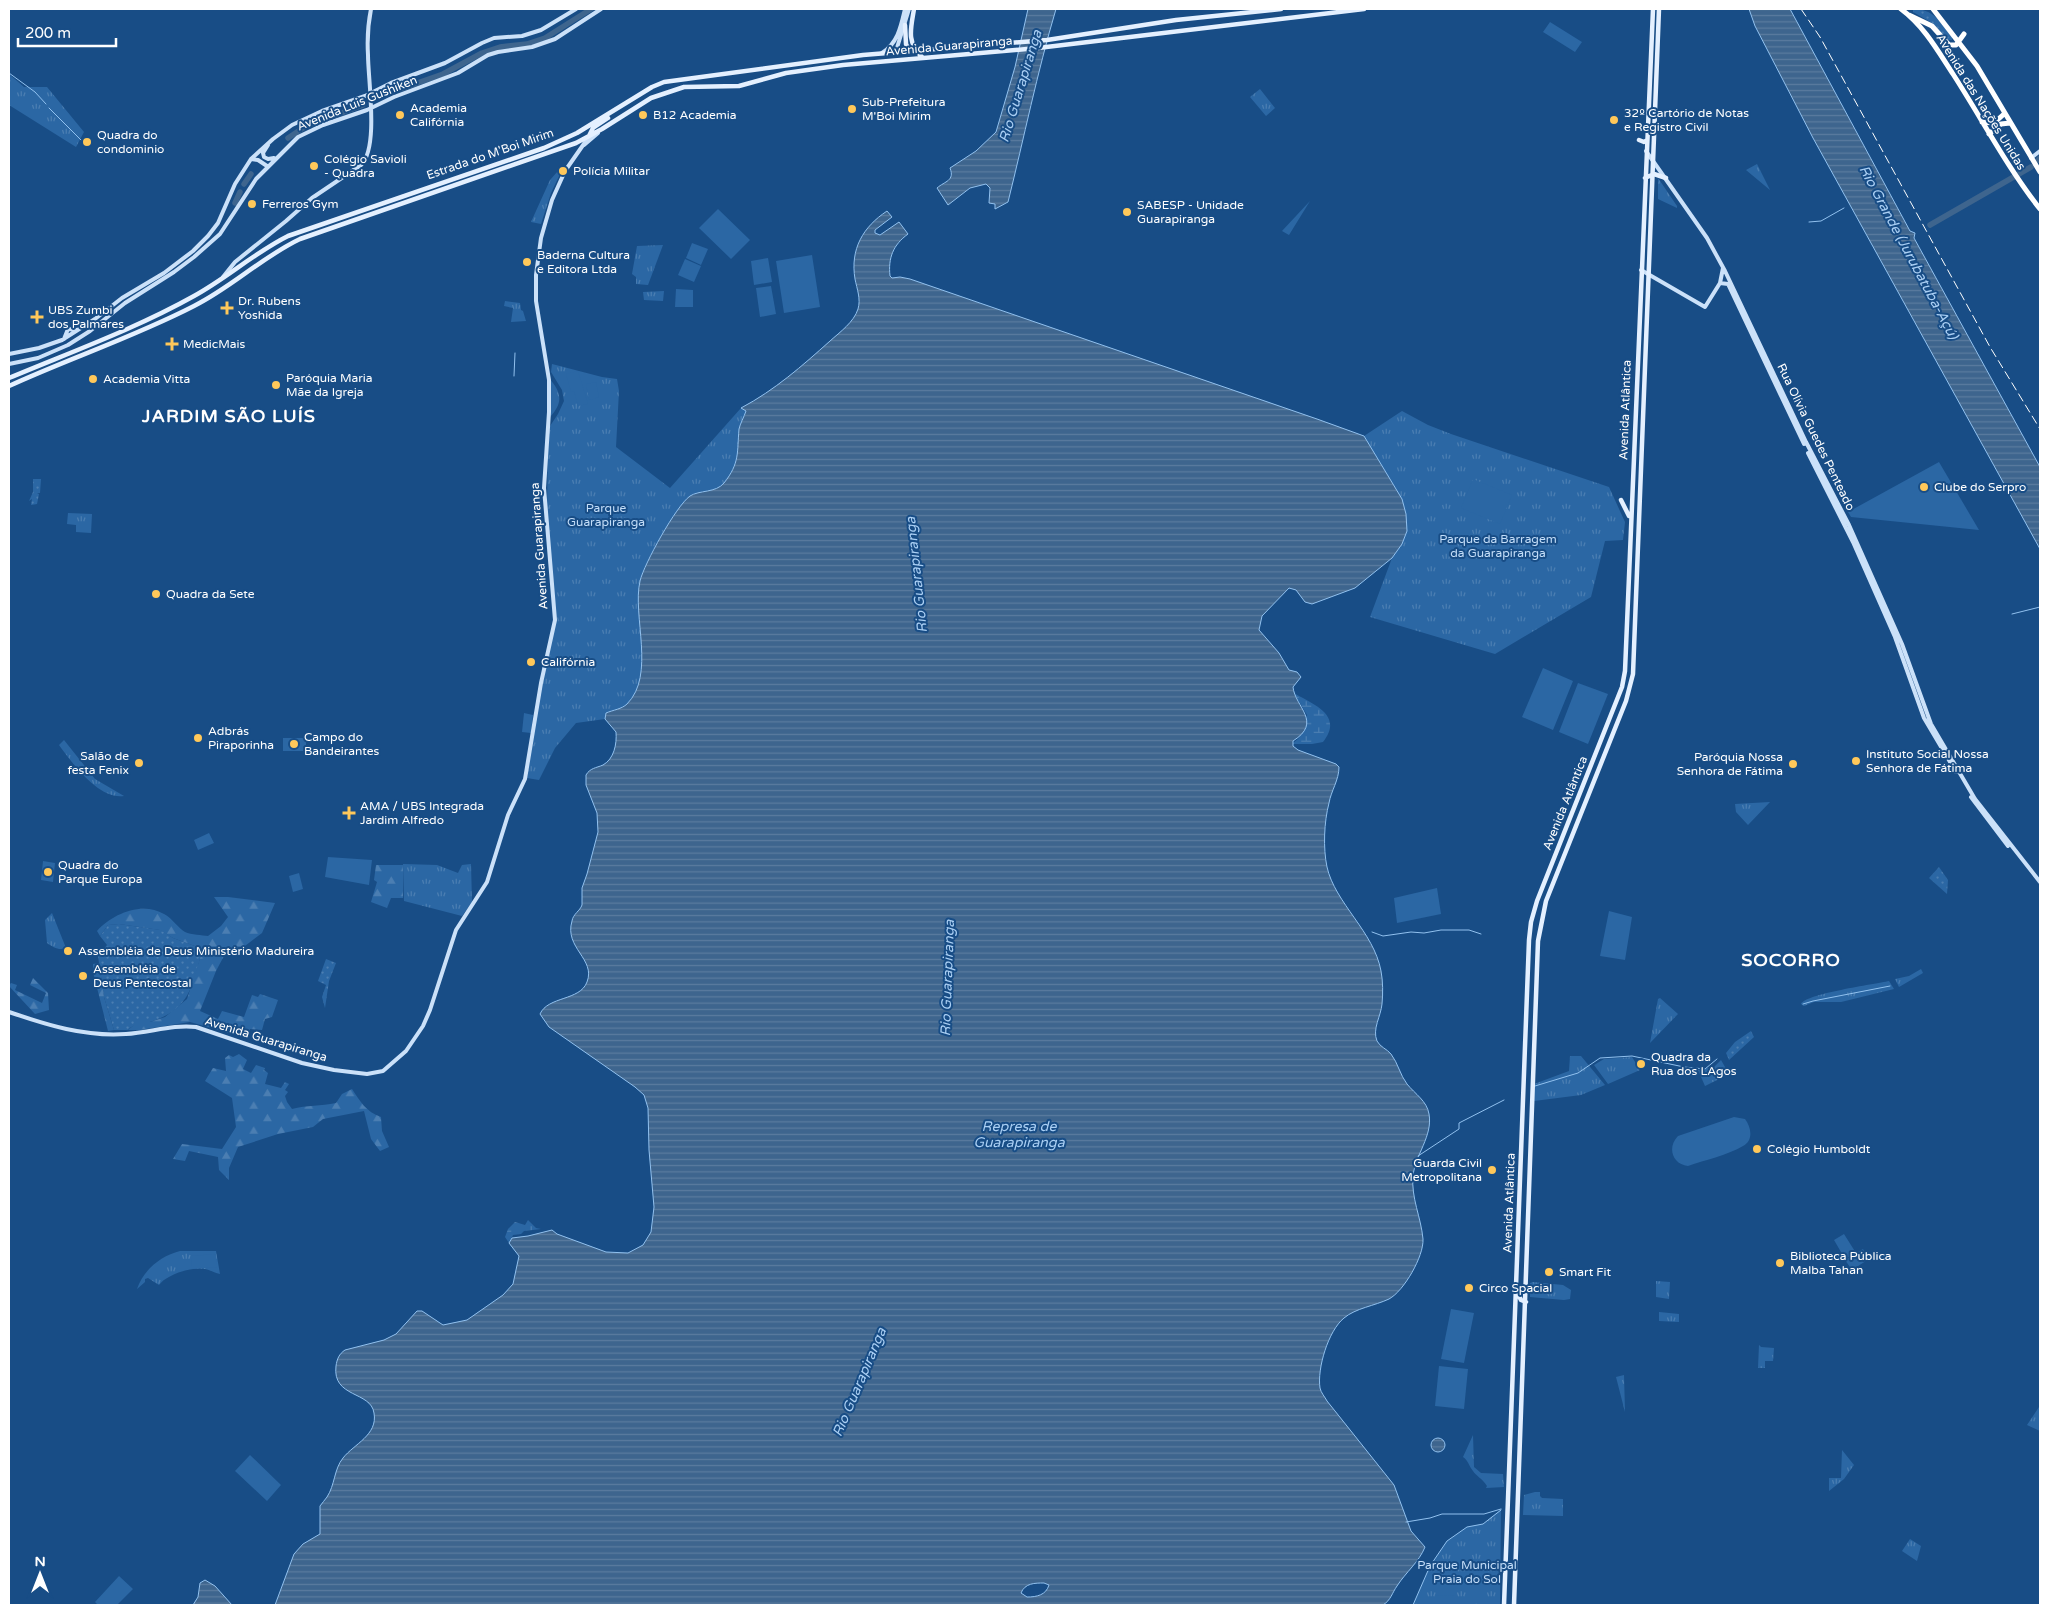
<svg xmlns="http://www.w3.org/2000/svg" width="2049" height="1614" font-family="'Varela Round',sans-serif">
	<defs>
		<pattern id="grass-dots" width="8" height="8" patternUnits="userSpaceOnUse" patternTransform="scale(1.25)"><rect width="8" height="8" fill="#2b67a4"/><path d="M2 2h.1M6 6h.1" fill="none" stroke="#4b7eb2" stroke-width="1.8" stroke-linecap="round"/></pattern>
		<pattern id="forest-firs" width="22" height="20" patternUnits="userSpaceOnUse" patternTransform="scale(1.25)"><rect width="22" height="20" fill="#2b67a4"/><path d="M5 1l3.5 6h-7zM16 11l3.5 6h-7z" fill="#4b7eb2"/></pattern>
		<pattern id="wetland-marsh" width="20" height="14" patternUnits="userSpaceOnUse" patternTransform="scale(1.25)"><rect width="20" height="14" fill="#2b67a4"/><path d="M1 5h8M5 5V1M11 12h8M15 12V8" fill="none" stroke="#4b7eb2"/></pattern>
		<pattern id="park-tufts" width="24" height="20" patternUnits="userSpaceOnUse" patternTransform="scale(1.25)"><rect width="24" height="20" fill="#2b67a4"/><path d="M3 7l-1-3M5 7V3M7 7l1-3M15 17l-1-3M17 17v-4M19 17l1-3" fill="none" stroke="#4b7eb2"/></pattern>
		<pattern id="water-rules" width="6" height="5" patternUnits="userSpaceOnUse" patternTransform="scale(1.25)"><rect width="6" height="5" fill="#3e658e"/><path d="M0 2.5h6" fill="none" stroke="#5b7c9f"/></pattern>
	</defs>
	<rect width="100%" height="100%" fill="#184d86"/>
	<path fill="url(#grass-dots)" d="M1913,9c21,0 26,12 39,28v3h-4l-16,-17 -19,-11z
		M33,479h8l-1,14h-3l2,1 -2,10 -6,1 1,-6 -3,2 4,-9z
		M1939,867l9,13 -1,14 -18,-16z
		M119,924l42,6 12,8 30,11c-11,34 -11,59 -50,72 -9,3 -18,1 -25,9h-14l-10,-33 -6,-41 9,-11 -7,-9 8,-11z
		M326,959l10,4 -7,18 -4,27 -3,-11 4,-12 -8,-4z
		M1751,1031l3,6 -25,23 -3,-7 9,-11z"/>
	<path fill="url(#forest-firs)" d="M376,865h27v33h-12l-4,10 -16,-6 6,-20 -3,-2z
		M214,897h14l47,6 -13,30 -21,16 -3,7 -13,-2 -9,17 -16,40 18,8 4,-8 22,6 8,-22 6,2 2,-3 18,6 -6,17 -7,2 -3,11 -12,-1 -3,9 -57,-16 -50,8h-12l13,-11 9,3 15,-5 22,-18 16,-50 -30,-11 -13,-8 -41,-6 -11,1 -8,11 -3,-5c15,-17 45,-30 67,-17 8,4 15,15 21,18 6,3 17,3 23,4l13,-10 7,-9z
		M99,963l5,34 10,33 -6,1 -15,-59v-8z
		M33,978l15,15 1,17 -14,4 -26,-28 2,-3 6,2 -2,5 27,13 4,-10 -16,-8z
		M239,1054l8,6 -4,9 8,4 5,-8 9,3 -1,2 4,3 -3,11 16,4 4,-6 4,2 -4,6 3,2 -3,4 2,6 5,7c15,-4 29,-3 44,-6l6,-9 10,-5c8,12 14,23 29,28l1,14 7,16 -9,4 -9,-12 -7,-28 -41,8 -10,8 -35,7 -40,13 -9,21v12l-10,-10 -1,-13 -29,-6 -4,10 -12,-2 9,-15 40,5 14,-22 -4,-29 -27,-17 8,-13 13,3 -1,-13 4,-3 4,2z"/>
	<path fill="url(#wetland-marsh)" d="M1294,693c20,12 50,22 29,49l-11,2h-20l7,-6 8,-23z
		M528,1220l8,8 5,1 -17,2 -3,3 -8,1 -4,8 -4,-6 3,-8 7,-7 10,3z"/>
	<path fill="url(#park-tufts)" d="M9,74l15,13h23l37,45 -8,15 -67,-42z
		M1260,89l15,19 -9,8 -16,-19z
		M1757,164l13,26 -24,-20z
		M558,171l3,1 -10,21 -10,31 -10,-2 19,-42z
		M1658,178l19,28v2l-19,-9z
		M1310,201l-21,34 -7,-4z
		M663,245l-15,40 -12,-1v-7l-4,-3 5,-28z
		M664,291l-1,10 -19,-1 -1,-8z
		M505,301l15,2 1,7 2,1 3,10 -15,1 2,-14 -9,-2z
		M552,364l50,13 15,2 2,12 -3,56 54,41 71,-80 5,3c-2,6 -6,12 -7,18 -2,23 2,33 -14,54 -9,10 -26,6 -35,13 -15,13 -46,66 -50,85 -8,35 16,93 -13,123 -5,5 -14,6 -21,9l-1,6 -29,4 -21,25 -16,32 -12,-2 15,-96 14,-61 -9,-107 1,-85 10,-15 6,-13 -2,-11 -11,-18z
		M549,378c12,14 15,24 1,39z
		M1402,411l26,14 23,9 158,53 16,35 -2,18 -18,1 -14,56 -96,57 -125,-37 22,-59 10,-14v-45l-38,-63z
		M68,513l24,1 -1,19 -15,-1v-7l-9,-1z
		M64,740l31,39 29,17c-25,4 -52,-33 -65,-51z
		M1770,802l-22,23 -12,-13 -1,-8z
		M403,864l34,1 21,8 4,-8 9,-1 1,38 -10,14 -58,-15z
		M52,913l14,35c-7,3 -13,-1 -19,-5l-2,-23z
		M1921,969l2,4 -24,14 -4,-8 14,-3z
		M1889,981l5,8 -53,13h-27l-10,4 -3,-2c4,-10 74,-20 88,-23z
		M1660,998l18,16 -28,29 8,-44z
		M1570,1056h11l24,29 -24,10 -47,6v-17l35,-13z
		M1632,1057l8,13 -32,14 -14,-19 10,-6z
		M1721,1060l8,14 -24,12 -7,-16 16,-3z
		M180,1251h36l4,23c-5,-1 -10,-4 -15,-5 -13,-3 -39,6 -46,16l-11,-7 -3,1v3l-8,7c7,-20 24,-33 43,-38z
		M1656,1281l14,1 -1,17 -13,-2z
		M1533,1282l30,3 8,5 -1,9 -6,1 -34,-3v-14z
		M1659,1312l20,2v8l-20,-1z
		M1759,1345l2,2 13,1 -1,13h-8v7h-7z
		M1624,1375l1,37 -9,-35z
		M2039,1407l1,3v21l-13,-6z
		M1473,1435l1,32 7,6 22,1 1,13 -18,1 1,-2c-5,-8 -11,-10 -14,-15 -4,-5 -5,-11 -10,-14z
		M1842,1450l12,15 -10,14 -15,12v-13h12z
		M1535,1492h5v4l2,2 21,1v17l-40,-1 1,-20z
		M1501,1509l-1,96h-87l17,-39 17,-25 20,-14 16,-3z
		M1910,1539l11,7 -4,15 -15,-10z"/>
	<path fill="#2b67a4" d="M1550,22l16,10 -5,7 5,-7 16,10 -7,10 -32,-20z
		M718,209l32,31 -19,19 -32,-31z
		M692,243l16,6 -7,16 -15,-7z
		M812,255l8,52 -36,6 -8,-52z
		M768,258l4,24 -18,3 -3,-24z
		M685,259l16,7 -7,16 -16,-7z
		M771,286l5,28 -16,3 -4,-29z
		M676,289l17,1v17h-18z
		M578,371l10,33 -10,2 -4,-15 -3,1 -5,-18z
		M596,382l3,15 -10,3 -3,-16z
		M1939,462l40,68 -128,-13 -3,-5z
		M1473,479l39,16 -12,29 -39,-16z
		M1543,668l30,13 -20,49 -31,-13z
		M1578,683l30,11 -20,50 -29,-12z
		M524,713l9,2 -2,18 -9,-1z
		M283,738h23v13h-23z
		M209,833l5,10 -16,7 -4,-10z
		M328,857l44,3 -3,25 -44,-8z
		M43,861l12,2 -2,19 -12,-2z
		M299,873l4,16 -10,3 -4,-16z
		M1437,888l4,26 -44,9 -3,-25z
		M1609,911l23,6 -7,43 -25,-4z
		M1734,1117l11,2c6,8 9,21 -2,27 -15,9 -38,14 -55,20 -16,-2 -21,-19 -10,-30z
		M1844,1234l12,19 -11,6 -11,-19z
		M1863,1249l6,10 -17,11 -7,-10z
		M216,1254l1,13 -25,2 -1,-13z
		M1451,1309l23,4 -10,50 -23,-4z
		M1439,1366l29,3 -4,40 -29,-3z
		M250,1455l31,30 -14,16 -32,-30z
		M119,1576l14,13 -16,16h-19l-3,-3z
		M1436,1595l19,1v9h-19z"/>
	<path fill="url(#water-rules)" stroke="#91c1ef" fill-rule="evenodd" d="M1028,9h28c-19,64 -32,129 -48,193l-13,7v-5l-6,-1 1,-15 -4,-4 -16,4 -22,17 -11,-17c8,-7 18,-7 13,-20l26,-17 20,-19 19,-65z
		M1749,9h41l120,222 5,2 -1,5 126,229v82l-227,-411 -58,-112z
		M887,211l5,6 -17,13v3l5,2 19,-13 9,12c-15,11 -20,24 -18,42l2,2 8,-1 10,2 407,140 47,17 38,63 4,15 1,17 -5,13 -10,14 -37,30 -43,16 -7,-2 -9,-12 -7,-2 -27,28 -3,14 20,23 10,17 8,2 4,5 -8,10c2,20 30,35 0,54v5l5,4 38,14 3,3c0,13 -8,24 -10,36 -5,19 -6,45 -2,64 8,36 47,65 54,104 2,10 2,23 1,33 -1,12 -10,25 -5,37 3,6 10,8 14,13 7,9 9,21 16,30 8,10 20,17 22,30 4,22 -14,41 -16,62 -2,22 8,41 10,63 1,17 -19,52 -34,60 -15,7 -33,9 -45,19 -16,13 -27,51 -24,70 1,5 5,9 7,13l67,84 17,46 14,16c-6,15 -19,25 -28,39 -5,7 -6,14 -14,19h-1108l19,-51 9,-10 17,-10v-28c2,-3 5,-6 7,-9 8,-12 7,-28 16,-39 11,-14 35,-23 31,-45 -3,-22 -42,-15 -38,-47 1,-7 3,-12 9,-16l39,-10 12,-6 21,-23h5l21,14 24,-5 36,-25 10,-11 6,-28 -10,-13 3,-5 16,-2 24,-6 5,4 49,18 22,1 15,-8 8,-13 3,-25 -5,-57 -1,-42 -4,-13 -9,-8 -86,-60 -9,-13c8,-18 40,-13 47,-32 9,-23 -23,-34 -15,-61 1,-7 8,-10 10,-16v-17l5,-14 11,-42 -1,-19 -11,-28v-10c4,-7 10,-7 17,-10 11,-6 14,-21 13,-33l-11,-13 1,-6c7,-3 16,-4 21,-9 29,-29 5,-88 13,-123 4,-17 36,-75 50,-85 9,-6 26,-3 34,-13 16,-20 13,-31 15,-54 1,-5 5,-12 7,-18l-5,-3c34,-18 61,-42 89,-67 10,-9 24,-19 28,-32 3,-10 -1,-20 -3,-30 -5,-30 8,-52 32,-68zM1044,1583l5,2c-3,10 -12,12 -22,12l-6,-4c4,-10 14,-10 23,-10z
		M1431 1445a7 7 0 1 1 14 0a7 7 0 1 1-14 0Z
		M205,1580l10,6 17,19h-39l5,-8 2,-14z"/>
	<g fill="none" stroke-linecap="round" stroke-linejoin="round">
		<path stroke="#91c1ef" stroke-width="1" d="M9,73l26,19 11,12
			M49,108l32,32
			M1809,222l12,-1 23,-13
			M514,376l1,-23
			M2012,614l28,-7
			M1372,932l11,4 28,-4 13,1 17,-3h28l12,4
			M1803,1004l10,-3 77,-15
			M1535,1086l43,-13 22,-15 32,-2 52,11 21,2 12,-10
			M1418,1156l41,-27v-6l45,-23
			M1406,1522l24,-4 12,-4h42l17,-5
			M1413,1605l17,-39 17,-25 20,-14 16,-3 18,-14"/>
		<path stroke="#3e658e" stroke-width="5.5" d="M386,94l57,-20 39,-21 18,-6 27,-3 18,-6 46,-29
			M288,138l18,-12 57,-21
			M2038,160l2,-2
			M244,184l7,-10
			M235,203l5,-11
			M1930,225l101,-58"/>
		<path stroke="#cbe1f9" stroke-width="4" d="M896,51l13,-42
			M882,53c16,-10 19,-27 23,-44
			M268,145l-5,8 1,4 4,2 6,-1
			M584,145l14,-12
			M1646,151l61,87 18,33 81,171 43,83 53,119 29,80 44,75 65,83
			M2031,158l9,-7
			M251,159l7,1 9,6
			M1641,270l64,37 15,-24 3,-15
			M223,277l12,-15 51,-41 26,-23 49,-33c18,-17 7,-85 7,-110 -1,-16 0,-31 3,-46
			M1720,283l8,1 76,160
			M64,339l4,-10 9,1
			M9,354l30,-6 23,-8 33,-21 27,-21 42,-25 29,-22 15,-15 10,-13 17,-39 16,-25 22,-20 19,-14 30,-14 43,-15 26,-13 54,-20 37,-20 12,-5 28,-2 19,-6 35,-21
			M9,364l29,-6 30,-13 22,-14 35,-28 49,-31 20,-15 26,-23 36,-55 42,-42 25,-12 44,-15 27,-13 64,-24 30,-18 10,-3 34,-5 23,-8 46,-30
			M1808,453l45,89 42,95 29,81 32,54
			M1971,797l37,49
			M9,1012c38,13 76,25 117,22 23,-1 47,-10 70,-7l106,36 32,7 33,4 16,-3 23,-20 17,-25 7,-16 26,-80 31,-48 21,-67 17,-36 16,-96 14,-63 -11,-132 5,-76v-32l-13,-79v-26l5,-37 11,-38 13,-29 23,-33"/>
		<path stroke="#e4f0ff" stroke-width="4.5" d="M914,9c-3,19 -8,33 8,48
			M905,25l1,19 3,7
			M589,136l4,-8 15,-10
			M1639,140l5,2 3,-2
			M1645,178l9,-4 12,4
			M9,378c62,-26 126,-49 185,-82 33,-18 60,-43 94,-60l256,-88 33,-15 75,-46 12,-5 199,-27 184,-15 129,-20 105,-11
			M9,386c61,-28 125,-49 185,-80 38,-19 68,-49 106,-67l276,-96 26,-14 49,-31 33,-11 55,-1 47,-13 57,-8 195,-17 326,-39
			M1621,500l8,16
			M1517,1292l4,8 5,2
			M1504,1605l25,-665 2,-18 6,-21 85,-214 3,-16 28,-662
			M1514,1605l24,-664 8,-40 80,-200 7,-27 26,-665"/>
		<path stroke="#fff" stroke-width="5" d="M1901,9c23,17 37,42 52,65 29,45 54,93 87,135
			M1933,9l44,57 63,106
			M1909,15l23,11 17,19h7l8,-11
			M1982,122l12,1 10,-9
			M1989,134l12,-10 9,-1"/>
		<path stroke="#fff" stroke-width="1" stroke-dasharray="9 4" stroke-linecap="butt" d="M1801,9l19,28 170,310 50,82"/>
	</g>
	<g fill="#ffc85a" stroke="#184d86" stroke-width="2">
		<circle cx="852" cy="109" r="5"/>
		<circle cx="400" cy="115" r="5"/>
		<circle cx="643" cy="115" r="5"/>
		<circle cx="1614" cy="120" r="5"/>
		<circle cx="87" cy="142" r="5"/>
		<circle cx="314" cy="166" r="5"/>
		<circle cx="563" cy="171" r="5"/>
		<circle cx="252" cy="204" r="5"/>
		<circle cx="1127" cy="212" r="5"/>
		<circle cx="527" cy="262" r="5"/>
		<path d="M224.5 300.5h5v5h5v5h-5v5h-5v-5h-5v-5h5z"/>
		<path d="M34.5 309.5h5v5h5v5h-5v5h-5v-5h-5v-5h5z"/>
		<path d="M169.5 336.5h5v5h5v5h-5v5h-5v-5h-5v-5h5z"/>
		<circle cx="93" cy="379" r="5"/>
		<circle cx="276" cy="385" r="5"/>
		<circle cx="1924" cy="487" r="5"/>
		<circle cx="156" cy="594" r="5"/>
		<circle cx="531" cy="662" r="5"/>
		<circle cx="198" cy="738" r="5"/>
		<circle cx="294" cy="744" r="5"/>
		<circle cx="1856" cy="761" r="5"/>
		<circle cx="139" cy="763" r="5"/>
		<circle cx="1793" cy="764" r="5"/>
		<path d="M346.5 805.5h5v5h5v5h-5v5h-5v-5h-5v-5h5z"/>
		<circle cx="48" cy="872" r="5"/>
		<circle cx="68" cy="951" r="5"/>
		<circle cx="83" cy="976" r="5"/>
		<circle cx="1641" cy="1064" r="5"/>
		<circle cx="1757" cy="1149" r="5"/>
		<circle cx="1492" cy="1170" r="5"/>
		<circle cx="1780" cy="1263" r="5"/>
		<circle cx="1549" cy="1272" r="5"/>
		<circle cx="1469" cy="1288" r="5"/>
	</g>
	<g text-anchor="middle" stroke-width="4" stroke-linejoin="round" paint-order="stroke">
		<g font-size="12" fill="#fff" stroke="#184d86">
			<text transform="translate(949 46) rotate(-5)" y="4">Avenida Guarapiranga</text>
			<text transform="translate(1981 102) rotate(58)" y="4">Avenida das Nações Unidas</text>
			<text transform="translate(357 103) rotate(-22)" y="4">Avenida Luis Gushiken</text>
			<text transform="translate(490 154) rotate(-19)" y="4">Estrada do M'Boi Mirim</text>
			<text transform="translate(1625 410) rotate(-88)" y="4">Avenida Atlântica</text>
			<text transform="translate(1816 437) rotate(64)" y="4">Rua Olívia Guedes Penteado</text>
			<text transform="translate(539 546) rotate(-94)" y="4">Avenida Guarapiranga</text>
			<text transform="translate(1565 803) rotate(-68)" y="4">Avenida Atlântica</text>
			<text transform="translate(266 1039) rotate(17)" y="4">Avenida Guarapiranga</text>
			<text transform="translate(1509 1203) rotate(-88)" y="4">Avenida Atlântica</text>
		</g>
		<g font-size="12" fill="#fff" stroke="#184d86" text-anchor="start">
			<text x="862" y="106">Sub-Prefeitura<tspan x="862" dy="14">M'Boi Mirim</tspan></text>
			<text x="410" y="112">Academia<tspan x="410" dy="14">Califórnia</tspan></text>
			<text x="1624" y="117">32º Cartório de Notas<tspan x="1624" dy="14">e Registro Civil</tspan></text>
			<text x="653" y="119">B12 Academia</text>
			<text x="97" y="139">Quadra do<tspan x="97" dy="14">condominio</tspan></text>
			<text x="324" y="163">Colégio Savioli<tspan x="324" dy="14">- Quadra</tspan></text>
			<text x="573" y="175">Polícia Militar</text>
			<text x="262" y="208">Ferreros Gym</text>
			<text x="1137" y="209">SABESP - Unidade<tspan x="1137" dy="14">Guarapiranga</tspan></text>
			<text x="537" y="259">Baderna Cultura<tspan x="537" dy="14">e Editora Ltda</tspan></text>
			<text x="238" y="305">Dr. Rubens<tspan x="238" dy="14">Yoshida</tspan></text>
			<text x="48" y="314">UBS Zumbi<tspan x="48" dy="14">dos Palmares</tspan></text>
			<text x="183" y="348">MedicMais</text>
			<text x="286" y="382">Paróquia Maria<tspan x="286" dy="14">Mãe da Igreja</tspan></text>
			<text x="103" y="383">Academia Vitta</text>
			<text x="1934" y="491">Clube do Serpro</text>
			<text x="166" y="598">Quadra da Sete</text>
			<text x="541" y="666">Califórnia</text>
			<text x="208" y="735">Adbrás<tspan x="208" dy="14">Piraporinha</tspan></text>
			<text x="304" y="741">Campo do<tspan x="304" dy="14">Bandeirantes</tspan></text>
			<text x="1866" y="758">Instituto Social Nossa<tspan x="1866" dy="14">Senhora de Fátima</tspan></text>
			<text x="129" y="760" text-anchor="end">Salão de<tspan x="129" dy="14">festa Fenix</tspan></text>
			<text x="1783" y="761" text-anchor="end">Paróquia Nossa<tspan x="1783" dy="14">Senhora de Fátima</tspan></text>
			<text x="360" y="810">AMA / UBS Integrada<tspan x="360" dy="14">Jardim Alfredo</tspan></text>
			<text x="58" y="869">Quadra do<tspan x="58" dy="14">Parque Europa</tspan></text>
			<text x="78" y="955">Assembléia de Deus Ministério Madureira</text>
			<text x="93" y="973">Assembléia de<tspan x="93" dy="14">Deus Pentecostal</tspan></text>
			<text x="1651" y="1061">Quadra da<tspan x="1651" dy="14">Rua dos LAgos</tspan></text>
			<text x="1767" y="1153">Colégio Humboldt</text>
			<text x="1482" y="1167" text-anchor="end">Guarda Civil<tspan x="1482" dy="14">Metropolitana</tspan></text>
			<text x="1790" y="1260">Biblioteca Pública<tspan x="1790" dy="14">Malba Tahan</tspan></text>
			<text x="1559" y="1276">Smart Fit</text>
			<text x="1479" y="1292">Circo Spacial</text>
		</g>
		<g font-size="12" fill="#c4def9" stroke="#184d86">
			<text x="606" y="512">Parque<tspan x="606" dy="14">Guarapiranga</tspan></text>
			<text x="1498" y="543">Parque da Barragem<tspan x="1498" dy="14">da Guarapiranga</tspan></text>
			<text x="1467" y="1569">Parque Municipal<tspan x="1467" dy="14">Praia do Sol</tspan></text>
		</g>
		<g font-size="14" font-style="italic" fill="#aacff4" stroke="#184d86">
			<text transform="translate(1020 86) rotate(-73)" y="5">Rio Guarapiranga</text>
			<text transform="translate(1909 252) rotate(62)" y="5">Rio Grande (Jurubatuba-Açú)</text>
			<text transform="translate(916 575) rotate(-96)" y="5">Rio Guarapiranga</text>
			<text transform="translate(947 978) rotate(-88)" y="5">Rio Guarapiranga</text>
			<text x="1019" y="1131">Represa de<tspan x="1019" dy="16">Guarapiranga</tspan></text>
			<text transform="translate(859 1382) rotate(-67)" y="5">Rio Guarapiranga</text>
		</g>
		<g font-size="18" font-weight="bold" letter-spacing="1" fill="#fff" stroke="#184d86">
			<text x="229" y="422">JARDIM SÃO LUÍS</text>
			<text x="1791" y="966">SOCORRO</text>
		</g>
	</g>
	<rect width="2049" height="1614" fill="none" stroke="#ffffff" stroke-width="20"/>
	<g transform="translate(40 1574)" stroke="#184d86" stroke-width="4" paint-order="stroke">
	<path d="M0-4L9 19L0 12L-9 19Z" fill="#ffffff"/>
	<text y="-8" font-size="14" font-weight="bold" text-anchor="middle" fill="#ffffff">N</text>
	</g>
	<path d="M18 38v8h98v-8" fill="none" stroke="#ffffff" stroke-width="2.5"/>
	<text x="25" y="38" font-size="15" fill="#ffffff" stroke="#184d86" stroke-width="4" paint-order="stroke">200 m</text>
</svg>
